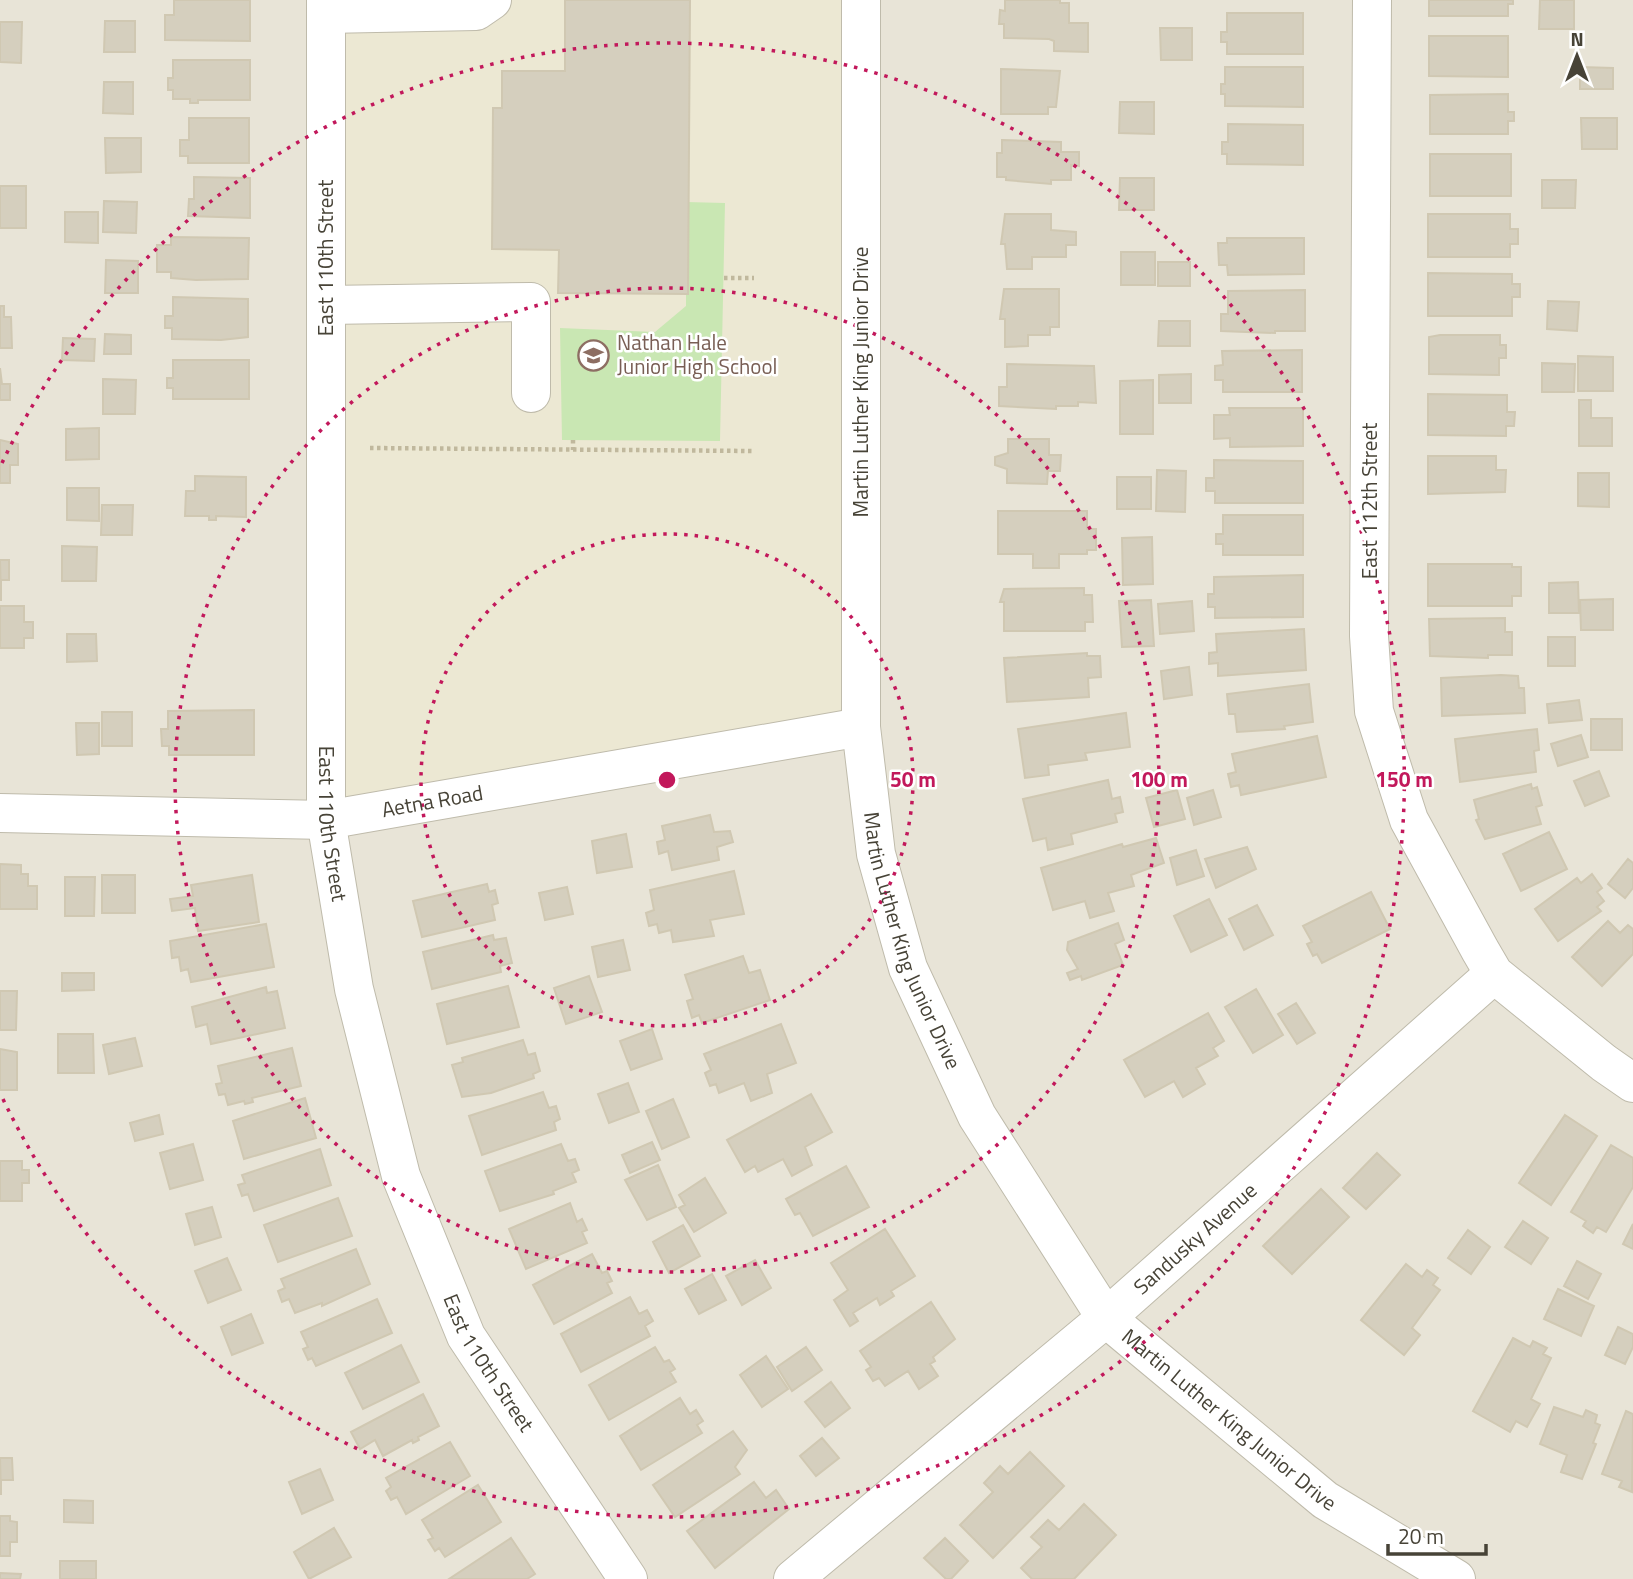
<svg xmlns="http://www.w3.org/2000/svg" width="1633" height="1579" font-family="'Titillium Web',sans-serif">
	<rect width="100%" height="100%" fill="#f4f2e9"/>
	<path fill="#e8e4d7" d="M0,0h1633v1579h-1633z"/>
	<path fill="#ece8d3" d="M326,0h535v727l-535,93z"/>
	<path fill="#c9e7b3" d="M686,202l39,1 -5,238 -158,-1 -2,-112 95,4 31,-26z"/>
	<path fill="#d5cfbe" stroke="#d0c8b2" stroke-width="2" d="M174,0h76v41l-85,-1v-25h9z
		M565,0h125l-2,294 -130,-1 1,-43 -67,-1 1,-141h9v-37h63z
		M1005,0h55v3h9v20h19v29l-34,-1v-10l-5,-2 -45,-1v-14h-5l1,-14 5,1z
		M1429,0h84v4h-5v12h-79z
		M1540,0h34v29h-35z
		M1227,13h76v41h-76v-12h-6v-10h6z
		M105,21h30v31h-31z
		M0,22h22l-1,41 -21,-1z
		M1160,28h32v32h-31z
		M1429,36h79v41l-79,-1z
		M173,60h77v40h-52v3h-8v-4h-17v-9h-5v-12h5z
		M1225,67h78v40l-78,-1v-12h-4v-10h4z
		M1580,67l33,1v21h-33z
		M1001,69l59,2 -4,36h-8v7h-47z
		M104,82h29v32l-30,-1z
		M1508,94v18h6v9h-6v13h-78v-39z
		M1120,102h34v32l-35,-1z
		M189,118h60v45h-61v-7h-8v-16h9z
		M1581,118h36v31h-35z
		M1228,124l75,1v40l-76,-1v-10h-5v-12h6z
		M105,138h36v34l-35,1z
		M1002,140l59,2v10h18v14l-8,-1v15h-20v4l-45,-4v-3h-9v-24h5z
		M1430,154h81v42h-81z
		M194,177l56,1v40l-62,-2 1,-17h5z
		M1120,178h34v32h-35z
		M1542,180h34l-1,28h-33z
		M0,186h26v42h-26z
		M104,201l33,1 -1,31 -33,-1z
		M65,212h33v31l-33,-1z
		M1005,214h46v16l25,2v13h-10v12h-34v12h-25l-2,-25h-4z
		M1428,214h82v15h8v15h-8v13h-82z
		M171,237l78,1 -1,41 -52,1 -25,-2v-6h-14v-27h14z
		M1227,238h77v36l-76,1 -1,-10h-8l-1,-22h9z
		M1121,252h34v33h-34z
		M106,260l32,1v32h-33z
		M1158,262h32v24h-32z
		M1428,273l84,1v10h8v13h-8v19h-84z
		M1004,289h55v38h-9v8h-22v11l-23,1v-28h-5z
		M1305,290v41h-30v2l-54,-2v-17h7v-23z
		M173,297l75,2v38l-27,3 -49,-1v-11h-7v-12h8z
		M1548,301l31,1 -2,29 -30,-2z
		M0,306h4v11h7l1,31h-12z
		M1159,321h31v25h-32z
		M105,334l26,1v19h-27z
		M1440,335h60v10h6v13h-7v17l-70,-1v-37z
		M63,338l32,1 -1,22 -32,-1z
		M1302,350v42h-79v-12h-8v-14l8,-1 -1,-14z
		M1578,356l35,1v34h-35z
		M173,360h76v39h-76v-11h-6v-10h6z
		M1542,363l33,1 -1,28h-32z
		M1007,364l87,2 2,37 -18,-1v4h-22v3l-57,-3v-19h8z
		M0,368l2,16h8v16h-10z
		M1191,374v29h-32v-28z
		M103,379l33,1 -1,34h-32z
		M1153,380v54h-33v-53z
		M1428,394l79,1v17h8l-1,14h-8v10l-78,-1z
		M1579,400h12v18h21v28h-33z
		M1229,408h74v38l-73,1v-9l-16,1v-24h16z
		M99,428v31l-33,1v-31z
		M1008,439h41v16h12l-1,16h-12l-1,13 -40,-1v-14l-12,-4v-8l13,-4z
		M0,440l18,4v21h-8v18h-10z
		M1428,456h68v14h10l-1,22 -77,2z
		M1214,460l89,1v42h-88v-12h-9v-13h8z
		M1157,470l29,1 -1,41 -29,-1z
		M1578,473h31v34l-31,-1z
		M195,476l51,1v40l-30,-1v4h-7v-4h-24l1,-25h9z
		M1117,477h34v32h-34z
		M67,488h32v33l-32,-1z
		M102,505h31l-1,30h-31z
		M998,511h89v18h9v21h-9v4h-28v14h-26v-14h-35z
		M1223,515h80v40h-80v-11h-7v-10h7z
		M1152,537l1,47 -30,1 -1,-47z
		M62,546l35,1 -1,34h-34z
		M0,560h9v20h-8v21z
		M1428,564h84v3h9v29h-9v10h-84z
		M1303,575v42l-88,1v-11h-7v-13h6v-17z
		M1578,582l1,31h-30v-30z
		M1084,588v7h8l1,27h-8v9h-81v-29h-4l4,-13z
		M1613,599v31h-32l-1,-30z
		M1151,600l3,46 -32,1 -3,-46z
		M1192,601l2,30 -34,3 -2,-30z
		M0,606h24v16h9v16h-9v10h-24z
		M1505,618v14h7v23h-24v3l-58,-2 -1,-37z
		M1304,629l2,41 -88,6v-13l-9,1v-11l8,-1 -1,-18z
		M67,634h29l1,27 -30,1z
		M1548,637h27v29h-27z
		M1087,653v3h13l1,21 -13,1 1,19 -82,5 -3,-44z
		M1189,667l3,28 -28,4 -3,-28z
		M1501,675l17,1 1,12h5l1,25 -83,3 -1,-38z
		M1309,684l4,38 -29,4 1,3 -48,3 -2,-18h-6l-2,-20z
		M1579,700l3,20 -33,3 -2,-19z
		M254,710v45h-85v-9h-7l-1,-17h7v-18z
		M102,712h30v34h-30z
		M1126,713l4,34 -45,6 2,7 -39,5 1,10 -24,3 -7,-49z
		M1591,719h31v31h-31z
		M76,723h23v31l-22,1z
		M1537,729l2,21 -5,1 2,21 -76,10 -5,-43z
		M1581,735l7,22 -30,9 -7,-22z
		M1317,736l9,41 -85,18 -2,-10 -8,2 -3,-13 8,-2 -4,-18z
		M1599,771l10,25 -24,10 -11,-25z
		M1108,780l4,19 8,-2 3,15 -8,2 2,8 -46,12 2,10 -25,6 -2,-12 -13,3 -10,-42z
		M1531,784l1,5 5,-2 5,18 -6,2 5,17 -56,15 -9,-19 3,-1 -5,-19z
		M1177,790l8,29 -31,8 -8,-29z
		M1213,790l8,27 -27,8 -7,-27z
		M710,815l4,17 16,-1 3,11 -16,5 2,13 -47,10 -4,-19 -9,3 -2,-12 8,-2 -3,-14z
		M1549,832l18,37 -46,22 -18,-37z
		M626,834l6,33 -35,6 -5,-32z
		M1156,838l8,25 -33,12 3,11 -26,7 6,18 -24,7 -5,-17 -32,9 -12,-42 81,-24 1,3z
		M1247,847l9,22 -40,19 -11,-29z
		M1196,850l8,26 -27,9 -7,-27z
		M1628,859l5,4v25l-8,10 -17,-14z
		M0,864l21,1v9h7v12h9v23h-37z
		M734,871l10,43 -34,6 4,16 -41,6 -2,-12 -12,3 -2,-9 -8,2 -3,-13 8,-3 -4,-20z
		M1592,874l10,14 -5,4 7,9 -7,6 4,4 -43,30 -23,-32 42,-31 4,5z
		M102,875h33v38h-33z
		M252,875l7,47 -61,9 -3,-23 -23,3 -2,-12 23,-3 -2,-11z
		M65,877h30l-1,39h-29z
		M487,884l2,8 6,-2 3,13 -6,2 3,15 -73,17 -9,-36z
		M567,887l6,27 -28,6 -6,-27z
		M1371,892l19,37 -68,34 -5,-9 -4,2 -6,-12 5,-2 -9,-16z
		M1209,899l18,36 -36,17 -17,-36z
		M1257,905l16,30 -29,15 -15,-31z
		M1608,921l12,12 8,-8 5,4v25l-31,32 -30,-29z
		M1118,923l6,17 -9,4 8,21 -41,15 -1,-4 -11,4 -3,-7 11,-4 -11,-19 1,-8z
		M266,924l8,43 -83,15 -3,-13 -7,2 -2,-14 -7,1 -2,-17z
		M493,935l1,5 12,-2 6,25 -12,3 1,6 -69,17 -9,-37z
		M623,940l7,30 -32,7 -6,-30z
		M743,956l6,17 11,-3 10,30 -68,23 -3,-8 -7,3 -5,-17 6,-2 -8,-24z
		M62,973h32v17l-32,1z
		M589,976l13,36 -36,12 -12,-36z
		M508,986l11,41 -72,17 -10,-40z
		M266,987l1,6 10,-2 8,37 -74,16 -4,-20 -11,3 -4,-20z
		M1256,989l27,46 -30,18 -28,-46z
		M0,991h17l-1,39h-16z
		M1296,1003l19,30 -18,11 -19,-30z
		M1208,1013l16,28 -11,7 5,8 -22,12 9,16 -22,13 -9,-16 -29,16 -21,-37z
		M781,1024l15,39 -29,11 5,19 -21,8 -7,-18 -25,10 -3,-9 -6,2 -5,-13 6,-3 -7,-16z
		M652,1029l10,30 -31,11 -11,-29z
		M58,1034h35l1,39h-36z
		M135,1038l7,28 -33,8 -6,-29z
		M523,1040l5,15 7,-2 5,18 -7,3 1,4 -43,15 -29,4 -10,-32 11,-3 -1,-4z
		M292,1048l9,38 -49,12 1,4 -8,2 -1,-3 -16,4 -3,-11 -6,1 -3,-11 6,-1 -4,-17z
		M0,1049l17,3v38h-17z
		M628,1083l11,29 -30,11 -11,-29z
		M543,1092l6,16 7,-2 4,13 -6,3 2,8 -74,25 -13,-39z
		M811,1094l21,38 -27,15 7,18 -20,11 -9,-17 -25,13 -3,-6 -10,6 -18,-32z
		M305,1098l11,40 -72,21 -11,-38z
		M673,1099l16,38 -27,12 -16,-38z
		M159,1115l4,19 -28,7 -5,-18z
		M1565,1115l32,21 -46,69 -32,-22z
		M652,1142l8,18 -30,13 -8,-18z
		M193,1144l10,36 -33,9 -10,-36z
		M561,1144l7,17 7,-2 4,11 -7,3 4,9 -23,9 1,3 -54,17 -15,-40z
		M1611,1145l22,13v29l-27,45 -9,-5 -4,6 -10,-7 3,-5 -15,-9z
		M320,1149l11,36 -77,26 -6,-17 -6,2 -4,-11 7,-2 -3,-8z
		M1377,1153l23,22 -34,34 -23,-21z
		M0,1161h22v9h7v13h-7v18h-22z
		M658,1165l18,42 -29,13 -22,-40z
		M846,1166l23,41 -56,29 -13,-23 -5,2 -9,-16z
		M705,1178l21,35 -32,19 -15,-24 6,-3 -6,-10z
		M1321,1189l28,28 -57,57 -29,-28z
		M338,1198l14,38 -74,26 -14,-37z
		M570,1203l7,19 5,-3 5,11 -5,2 5,11 -61,26 -17,-40z
		M212,1207l9,30 -26,8 -9,-31z
		M1523,1221l25,17 -17,26 -26,-17z
		M1633,1224v25l-10,-5z
		M683,1225l17,31 -31,17 -16,-31z
		M885,1229l30,47 -24,15 3,5 -14,9 -3,-7 -24,15 5,8 -8,5 -16,-26 14,-10 -17,-27z
		M1468,1230l22,17 -19,27 -23,-16z
		M356,1249l14,35 -48,22v-3l-27,10 -6,-14 -7,3 -4,-11 7,-3 -4,-9z
		M592,1254l10,19 5,-2 5,10 -5,2 5,10 -58,31 -21,-39z
		M227,1258l14,32 -33,13 -13,-32z
		M755,1260l16,28 -29,17 -16,-29z
		M1577,1261l24,13 -13,25 -24,-13z
		M1406,1264l16,13 5,-7 11,8 -5,7 7,5 -28,38 8,7 -16,20 -43,-35z
		M712,1274l14,26 -27,14 -14,-25z
		M1558,1289l36,17 -13,30 -37,-17z
		M630,1297l9,17 8,-4 6,11 -8,5 5,10 -69,36 -20,-38z
		M377,1299l15,34 -76,33 -4,-8 -4,2 -5,-11 5,-2 -7,-15z
		M931,1302l24,37 -22,18 2,4 -5,3 8,12 -19,13 -11,-18 -23,15 -6,-8 -6,3 -7,-11 5,-3 -11,-16z
		M251,1314l12,29 -31,12 -11,-28z
		M1618,1327l15,7v13l-8,17 -20,-9z
		M1513,1338l17,9 3,-6 14,7 -4,6 8,4 -20,41 9,5 -13,23 -11,-6 -6,11 -37,-21z
		M401,1345l18,37 -56,27 -18,-36z
		M655,1347l9,15 5,-2 6,9 -5,3 6,10 -67,38 -20,-35z
		M806,1347l16,23 -30,21 -15,-24z
		M766,1356l22,33 -26,18 -22,-32z
		M831,1382l19,26 -25,19 -20,-25z
		M423,1394l16,32 -21,11 1,3 -6,3 -1,-3 -29,16 -8,-16 -15,9 -9,-17z
		M680,1398l10,16 6,-4 7,11 -6,4 5,8 -61,37 -21,-34z
		M1554,1407l29,10 3,-7 11,5 -2,8 5,2 -7,18 3,1 -14,35 -21,-7 6,-17 -27,-11z
		M1626,1411l7,3 -1,78 -13,-5 3,-6 -20,-7z
		M733,1431l14,19 -12,17 5,7 -65,43 -22,-32z
		M822,1438l17,20 -23,18 -16,-20z
		M450,1442l20,34 -64,38 -9,-17 -6,3 -5,-9 5,-4 -5,-9z
		M1030,1452l34,34 -71,72 -33,-33 33,-33 -9,-9 16,-17 8,8z
		M0,1458h12l1,22h-12v15z
		M320,1469l13,31 -31,14 -13,-32z
		M754,1482l12,16 10,-8 13,19 -74,59 -28,-37z
		M478,1485l23,37 -56,35 -6,-9 -4,3 -7,-11 5,-2 -11,-18z
		M64,1500l29,1v22l-29,-1z
		M1084,1504l32,31 -42,44h-42l-11,-11 21,-21 -11,-10 17,-17 11,10z
		M0,1516h10v5l7,1v20h-7v14h-10z
		M334,1528l17,29 -42,22 -15,-27z
		M511,1538l24,36 -8,5h-78z
		M945,1538l23,23 -17,18h-5l-22,-21z
		M60,1561h36v18h-36z
		M0,1573l21,1 -1,5h-20z"/>
	<g fill="none" stroke-linecap="round" stroke-linejoin="round">
		<defs>
			<g id="minor">
				<path id="s1" d="M326,0v820l28,169 47,187 65,160 162,243"/>
				<path id="s2" d="M861,0v727l15,127 32,114 69,148 129,202 219,182 131,79"/>
				<path d="M1372,0l-3,636 5,75 35,109 71,130 14,24 110,89 29,20"/>
				<path d="M326,14l150,-3 16,-11"/>
				<path d="M326,305l205,-3v91"/>
				<path id="s3" d="M0,813l326,7 535,-93"/>
				<path id="s4" d="M793,1579l313,-261 388,-344"/>
			</g>
		</defs>
		<use href="#minor" stroke="#bfbbab" stroke-width="40"/>
		<path stroke="#c0b89d" stroke-width="4.5" stroke-dasharray="3.5 3.5" stroke-linecap="butt" d="M724,278h30
			M573,440v10
			M370,448l383,3"/>
		<use href="#minor" stroke="#fff" stroke-width="38"/>
	</g>
	<g fill="none" stroke="#c2185b" stroke-width="3.5" stroke-dasharray="3.5 7">
		<circle cx="667" cy="780" r="246"/>
		<circle cx="667" cy="780" r="492"/>
		<path d="M2 463A737 737 0 1 1 2 1097"/>
	</g>
	<defs>
		<symbol id="school-ring" viewBox="-11 -11 22 22"><circle r="9.5" fill="#fff" stroke="#8d6e63" stroke-width="1.5"/><path d="M0-5L7-2L0 1L-7-2ZM-4 1L0 2.5L4 1V4Q0 6-4 4Z" fill="#8d6e63"/></symbol>
	</defs>
	<g fill-rule="evenodd">
		<use href="#school-ring" x="576" y="338" width="35" height="35"/>
	</g>
	<g text-anchor="middle" stroke-width="5" stroke-linejoin="round" paint-order="stroke">
		<g font-size="21" fill="#474337" stroke="#fff">
			<text transform="translate(326 258) rotate(-90)" y="7">East 110th Street</text>
			<text transform="translate(861 382) rotate(-90)" y="7">Martin Luther King Junior Drive</text>
			<text transform="translate(1370 501) rotate(-90)" y="7">East 112th Street</text>
			<text dy="7" stroke="none"><textPath href="#s3" startOffset="434">Aetna Road</textPath></text>
			<text dy="7" stroke="none"><textPath href="#s1" startOffset="824">East 110th Street</textPath></text>
			<text dy="7" stroke="none"><textPath href="#s2" startOffset="948">Martin Luther King Junior Drive</textPath></text>
			<text dy="7" stroke="none"><textPath href="#s4" startOffset="527">Sandusky Avenue</textPath></text>
			<text dy="7" stroke="none"><textPath href="#s1" startOffset="1391">East 110th Street</textPath></text>
			<text dy="7" stroke="none"><textPath href="#s2" startOffset="1536">Martin Luther King Junior Drive</textPath></text>
		</g>
		<g font-size="21" fill="#785e54" stroke="#fff" text-anchor="start">
			<text x="617" y="350">Nathan Hale<tspan x="617" dy="24">Junior High School</tspan></text>
		</g>
	</g>
	<circle cx="667" cy="780" r="10" fill="#c2185b" stroke="#fff" stroke-width="3.5"/>
	<g font-size="21" text-anchor="middle" font-weight="bold" fill="#c2185b" stroke="#fff" stroke-width="5" stroke-linejoin="round" paint-order="stroke">
		<text x="913" y="787">50 m</text>
		<text x="1159" y="787">100 m</text>
		<text x="1404" y="787">150 m</text>
	</g>
	<g transform="translate(1577 56)" stroke="#ffffff" stroke-width="5" paint-order="stroke">
	<path d="M0-5L12 26L0 18L-12 26Z" fill="#474337"/>
	<text y="-10" font-size="19" font-weight="bold" text-anchor="middle" fill="#474337">N</text>
	</g>
	<path d="M1388 1544v10h98v-10" fill="none" stroke="#474337" stroke-width="3.5"/>
	<text x="1398" y="1544" font-size="21" fill="#474337" stroke="#ffffff" stroke-width="5" paint-order="stroke">20 m</text>
</svg>
